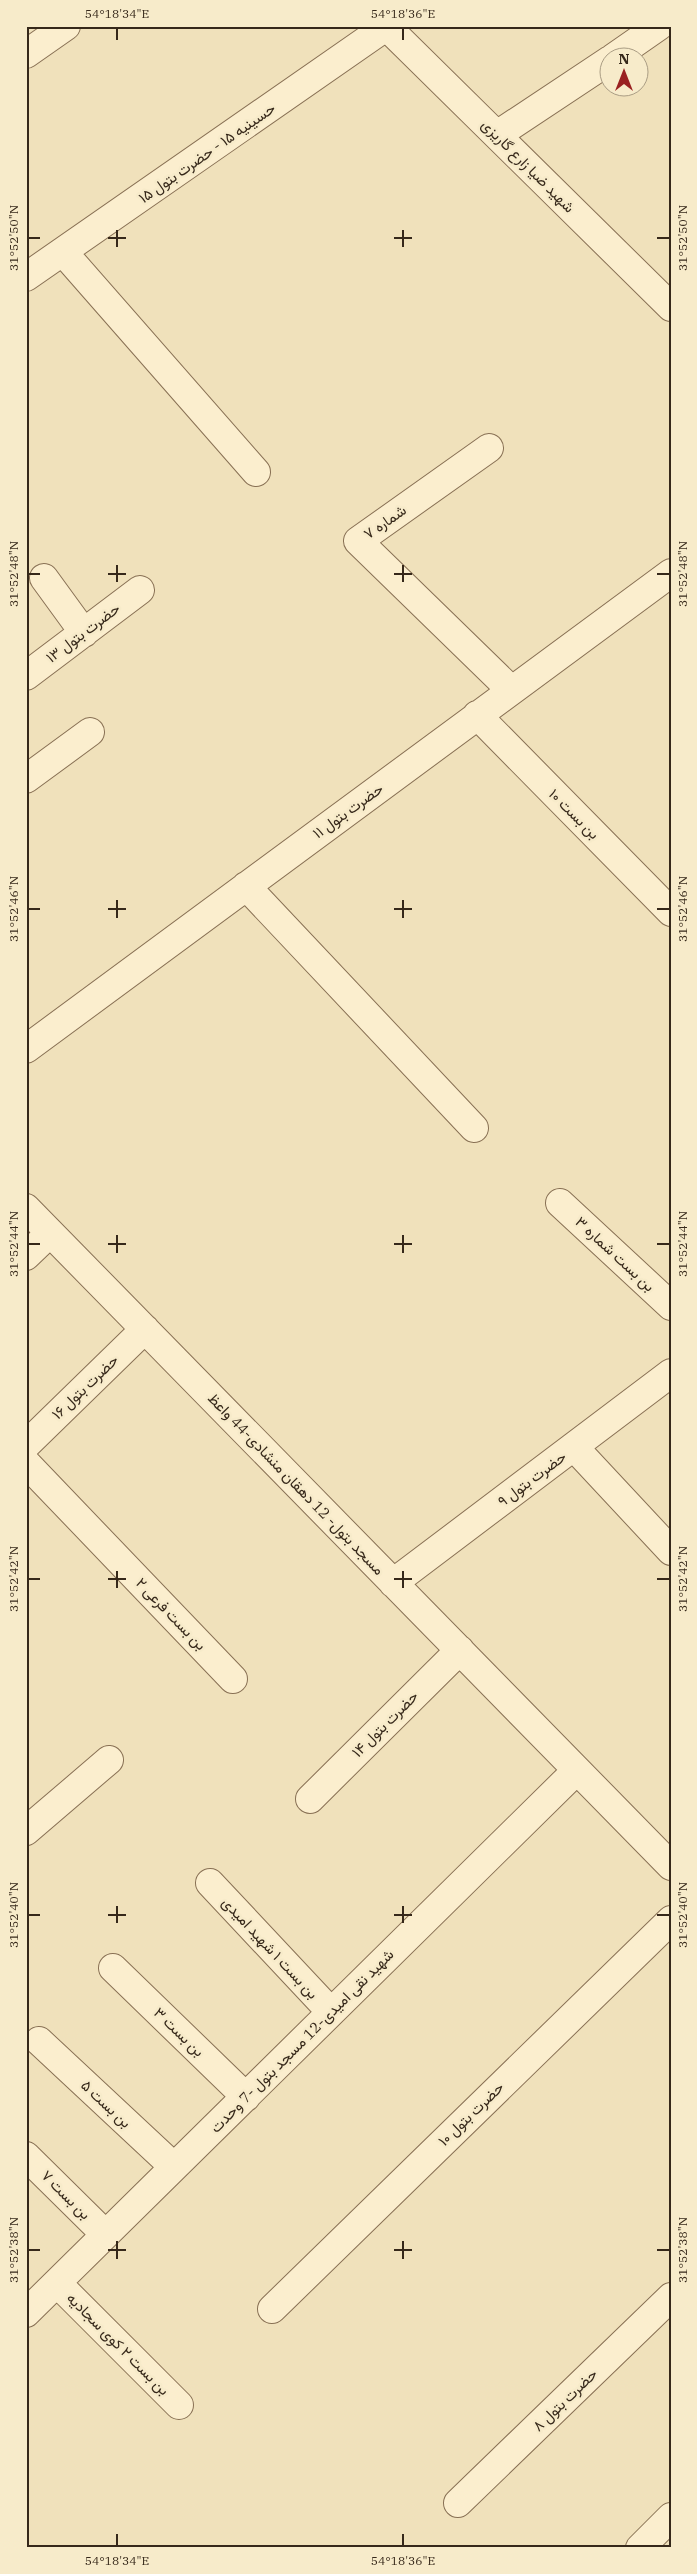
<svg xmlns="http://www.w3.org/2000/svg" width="697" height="2574" font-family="'IBM Plex Serif',Vazirmatn,serif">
	<rect width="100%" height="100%" fill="#f0e1bb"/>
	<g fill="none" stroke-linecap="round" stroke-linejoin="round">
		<defs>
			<path id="minor" d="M386,26l285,281
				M26,54l40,-28
				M613,58l46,-32
				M497,135l113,-75
				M64,253l192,219
				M26,277l361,-251
				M489,448l-131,93 153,149
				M44,578l40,55
				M26,676l114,-86
				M477,715l194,197
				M26,779l64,-47
				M246,886l228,242
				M26,1049l645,-476
				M560,1203l111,103
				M26,1208l645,658
				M26,1256l24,-23
				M26,1445l119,-116
				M574,1447l97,104
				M26,1463l207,216
				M393,1583l278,-210
				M310,1799l150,-149
				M26,1831l83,-71
				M210,1883l121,129
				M113,1968l133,129
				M39,2041l135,126
				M26,2156l79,78
				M57,2283l122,122
				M272,2309l399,-389
				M26,2313l551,-543
				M458,2503l213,-206
				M640,2548l31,-31"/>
		</defs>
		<use href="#minor" stroke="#887054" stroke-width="30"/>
		<use href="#minor" stroke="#fbeece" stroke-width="28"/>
	</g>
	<path fill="none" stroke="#36281a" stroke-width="2" d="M117,28v12M403,28v12M117,230v17M403,230v17M28,238h12M108,238h18M394,238h18M657,238h13M117,565v17M403,565v17M28,574h12M108,574h18M394,574h18M657,574h13M117,900v18M403,900v18M28,909h12M108,909h18M394,909h18M657,909h13M117,1235v18M403,1235v18M28,1244h12M108,1244h18M394,1244h18M657,1244h13M117,1571v17M403,1571v17M28,1579h12M108,1579h18M394,1579h18M657,1579h13M117,1906v17M403,1906v17M28,1915h12M108,1915h18M394,1915h18M657,1915h13M117,2241v18M403,2241v18M28,2250h12M108,2250h18M394,2250h18M657,2250h13M117,2534v12M403,2534v12"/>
	<g text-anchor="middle" stroke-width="5" stroke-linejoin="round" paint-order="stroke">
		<g font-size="15" fill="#36281a" stroke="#f7ebca">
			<text transform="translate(207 153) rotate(-35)" y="5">حسینیه ۱۵ - حضرت بتول ۱۵</text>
			<text transform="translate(528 166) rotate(45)" y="5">شهید ضیا زارع گاریزی</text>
			<text transform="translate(385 522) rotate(-35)" y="5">شماره ۷</text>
			<text transform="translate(83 633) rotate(-37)" y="5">حضرت بتول ۱۳</text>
			<text transform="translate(348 811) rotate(-36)" y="5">حضرت بتول ۱۱</text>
			<text transform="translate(574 814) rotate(45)" y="5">بن بست ۱۰</text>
			<text transform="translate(615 1254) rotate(43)" y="5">بن بست شماره ۳</text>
			<text transform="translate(85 1387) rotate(-44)" y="5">حضرت بتول ۱۶</text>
			<text transform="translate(532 1479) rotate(-37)" y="5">حضرت بتول ۹</text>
			<text transform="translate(296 1484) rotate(46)" y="5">مسجد بتول- 12 دهقان منشادی-44 واعظ</text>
			<text transform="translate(171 1614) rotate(46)" y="5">بن بست فرعی ۲</text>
			<text transform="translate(385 1724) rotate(-45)" y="5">حضرت بتول ۱۴</text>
			<text transform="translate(270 1948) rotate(47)" y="5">بن بست ۱ شهید امیدی</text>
			<text transform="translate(179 2032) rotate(44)" y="5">بن بست ۳</text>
			<text transform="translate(302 2041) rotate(-45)" y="5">شهید نقی امیدی-12 مسجد بتول -7 وحدت</text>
			<text transform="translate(106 2104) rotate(43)" y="5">بن بست ۵</text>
			<text transform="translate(471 2114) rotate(-44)" y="5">حضرت بتول ۱۰</text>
			<text transform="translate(66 2195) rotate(45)" y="5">بن بست ۷</text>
			<text transform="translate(118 2344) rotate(45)" y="5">بن بست ۲ کوی سجادیه</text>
			<text transform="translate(565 2400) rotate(-44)" y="5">حضرت بتول ۸</text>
		</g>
	</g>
	<rect width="697" height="2574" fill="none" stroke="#f7ebca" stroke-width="55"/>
	<g transform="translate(624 72)"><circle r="24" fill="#f7ebca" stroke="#aa9d84"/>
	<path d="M0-4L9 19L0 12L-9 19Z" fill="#9a2121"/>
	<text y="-8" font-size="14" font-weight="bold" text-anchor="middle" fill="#36281a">N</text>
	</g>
	<rect x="28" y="28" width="642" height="2518" fill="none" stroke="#36281a" stroke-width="2"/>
	<g font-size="12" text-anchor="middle" fill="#36281a">
		<text x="117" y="18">54°18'34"E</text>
		<text x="403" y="18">54°18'36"E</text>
		<text transform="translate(14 238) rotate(-90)" y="4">31°52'50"N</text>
		<text transform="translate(683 238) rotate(-90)" y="4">31°52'50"N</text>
		<text transform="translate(14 574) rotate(-90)" y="4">31°52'48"N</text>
		<text transform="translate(683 574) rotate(-90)" y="4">31°52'48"N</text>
		<text transform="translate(14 909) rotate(-90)" y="4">31°52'46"N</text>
		<text transform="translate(683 909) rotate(-90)" y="4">31°52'46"N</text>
		<text transform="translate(14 1244) rotate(-90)" y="4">31°52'44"N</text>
		<text transform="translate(683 1244) rotate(-90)" y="4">31°52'44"N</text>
		<text transform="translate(14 1579) rotate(-90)" y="4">31°52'42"N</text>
		<text transform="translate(683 1579) rotate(-90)" y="4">31°52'42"N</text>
		<text transform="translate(14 1915) rotate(-90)" y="4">31°52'40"N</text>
		<text transform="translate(683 1915) rotate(-90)" y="4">31°52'40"N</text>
		<text transform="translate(14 2250) rotate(-90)" y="4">31°52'38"N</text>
		<text transform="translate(683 2250) rotate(-90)" y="4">31°52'38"N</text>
		<text x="117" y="2565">54°18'34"E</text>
		<text x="403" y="2565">54°18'36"E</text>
	</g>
</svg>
